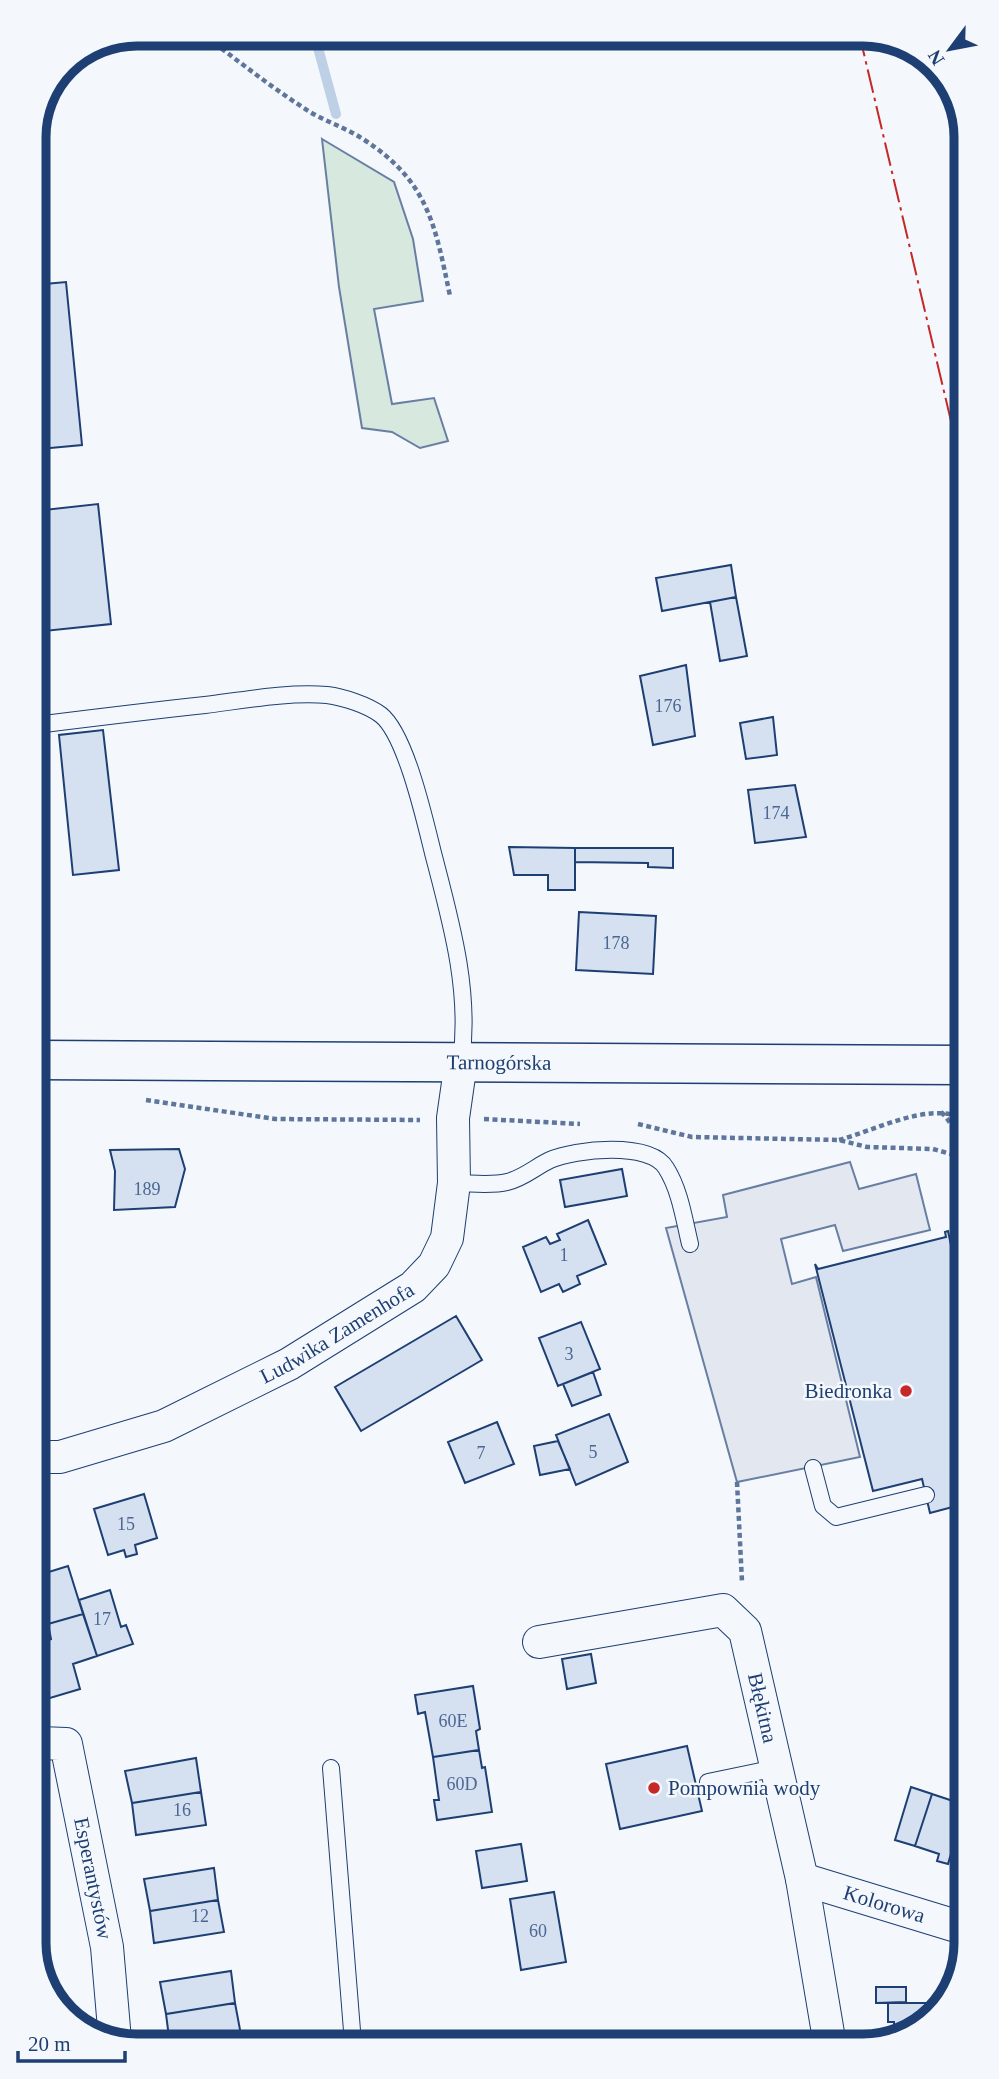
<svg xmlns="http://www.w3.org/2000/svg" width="999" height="2079" font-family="Georgia,serif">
	<rect width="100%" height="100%" fill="#f4f7fb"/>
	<path fill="#d7e8df" stroke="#687fa3" stroke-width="2" d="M322,139l72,43 19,57 10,62 -49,8 18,95 42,-6 14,43 -28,7 -28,-16 -30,-4 -23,-141z"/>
	<path fill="#e3e8f0" stroke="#687fa3" stroke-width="2" d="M850,1162l9,27 57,-15 14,56 -87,21 -8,-26 -54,14 11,45 24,-7 44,180 -123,25 -71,-254 61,-11 -4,-22z"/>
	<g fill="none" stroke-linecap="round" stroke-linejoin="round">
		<path stroke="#bed0e5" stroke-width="10" d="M314,33l22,81"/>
	</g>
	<path fill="#d5e0f0" stroke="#1d3f73" stroke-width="2" d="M66,282l16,163 -42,4 -5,-54 -1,-110z
		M98,504l13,120 -76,8v-121z
		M731,565l5,32 -74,14 -6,-33z
		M736,597l11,59 -27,5 -10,-59z
		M686,665l9,71 -42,9 -13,-69z
		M773,717l4,38 -31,4 -6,-36z
		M103,730l16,140 -46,5 -14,-140z
		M795,785l11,52 -51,6 -7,-53z
		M509,847l66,1v42h-27v-15h-34z
		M575,848h98v20l-25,-1v-4l-73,-1z
		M579,912l77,4 -3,58 -77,-4z
		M179,1149l6,20 -10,38 -61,3 1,-39 -5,-21z
		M622,1169l5,27 -62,11 -5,-27z
		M588,1220l18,44 -29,12 3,8 -17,8 -4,-8 -18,8 -18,-45 23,-10 4,7 10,-4 -3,-6z
		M948,1231l15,71 1,202 -34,9 -8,-34 -49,12 -58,-227 3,5 128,-32 -1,-5z
		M456,1316l26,44 -121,71 -26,-44z
		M581,1322l19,47 -42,17 -19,-48z
		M593,1372l8,23 -29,11 -9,-22z
		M609,1414l19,48 -52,23 -20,-50z
		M497,1422l17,42 -49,19 -17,-41z
		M558,1441l12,28 -30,6 -6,-29z
		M144,1494l13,44 -22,7 2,9 -11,3 -2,-7 -16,5 -14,-46z
		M68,1566l15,48 -35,10 -9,-25v-24z
		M110,1590l11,37 5,-2 7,19 -36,12 -18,-56z
		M83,1614l14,42 -24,8 7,25 -40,12v-58l11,-4 -3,-15z
		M591,1654l5,29 -29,6 -5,-30z
		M473,1686l7,43 -4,2 3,19 -46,7 -8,-45 -7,2 -3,-19z
		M687,1746l15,65 -82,18 -14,-65z
		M479,1750l3,18 3,-1 7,45 -55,8 -3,-20h5l-6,-43z
		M196,1758l5,34 -69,11 -7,-32z
		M911,1787l21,7 -17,52 -20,-6z
		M201,1792l5,33 -70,10 -4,-32z
		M932,1794l33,11 -17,59 -11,-3 2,-7 -24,-8z
		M965,1811v50l-14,-4z
		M521,1844l6,37 -45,7 -6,-37z
		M214,1868l4,32 -68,11 -6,-32z
		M554,1892l12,70 -45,8 -11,-71z
		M218,1900l6,32 -70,11 -4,-32z
		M231,1971l4,32 -69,11 -6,-32z
		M876,1987h30v15l-30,1z
		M235,2003l6,32 -71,10 -4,-31z
		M888,2003h51v4l-37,31h-8v-16h-6z"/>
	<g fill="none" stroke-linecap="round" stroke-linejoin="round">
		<defs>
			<path id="lane" d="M36,725c56,-7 113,-14 169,-20 40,-5 82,-13 122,-10 16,2 41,10 54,20 25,20 44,106 52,138 18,69 38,138 28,209
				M454,1183c17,0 37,3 53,-1 17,-4 28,-15 43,-22 25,-11 100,-19 116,8 14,22 18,51 24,76
				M813,1468l10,38 13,11 90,-22
				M331,1768l22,275
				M708,1782l68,-14"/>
			<g id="street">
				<path id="s1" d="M39,1457h21l104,-31 125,-62 124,-77 21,-22 13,-27 7,-55 -1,-65 8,-56"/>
				<path id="s2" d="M539,1642l184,-32 22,21 57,248 27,160"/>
				<path id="s3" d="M40,1743l26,1 41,203 8,93"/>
				<path id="s4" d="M802,1879l164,50"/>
			</g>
			<g id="primary">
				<path id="s5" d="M37,1060l925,5"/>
			</g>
		</defs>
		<use href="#lane" stroke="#1d3f73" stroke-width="18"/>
		<use href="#street" stroke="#1d3f73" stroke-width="34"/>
		<use href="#primary" stroke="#1d3f73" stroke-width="41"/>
		<path stroke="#5e769c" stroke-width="4.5" stroke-dasharray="5 3.5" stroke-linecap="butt" d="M201,33c36,27 71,55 109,79 17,10 36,16 53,27 65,42 72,85 87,157
			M146,1100l129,19 145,1
			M941,1112c10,9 12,19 21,27
			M484,1119l96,5
			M638,1124l54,13 147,3 28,7 66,2 29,8
			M839,1140c37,-10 89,-38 123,-22
			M737,1482l5,100"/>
		<use href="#lane" stroke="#f4f7fb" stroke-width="16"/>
		<use href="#street" stroke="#f4f7fb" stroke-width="32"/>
		<use href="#primary" stroke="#f4f7fb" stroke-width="38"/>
		<path stroke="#c62828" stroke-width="2" stroke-dasharray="24 5 3.5 5" stroke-linecap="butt" d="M859,33l101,426"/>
	</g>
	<g fill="#c62828" stroke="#f4f7fb" stroke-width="2.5">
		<circle cx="906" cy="1391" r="7"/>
		<circle cx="654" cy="1788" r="7"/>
	</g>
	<g text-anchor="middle" stroke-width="5" stroke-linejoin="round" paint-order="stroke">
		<g font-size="18" fill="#4b6792">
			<text x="668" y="712">176</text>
			<text x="776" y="819">174</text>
			<text x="616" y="949">178</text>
			<text x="147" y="1195">189</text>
			<text x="564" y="1261">1</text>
			<text x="569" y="1360">3</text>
			<text x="593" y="1458">5</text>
			<text x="481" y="1459">7</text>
			<text x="126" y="1530">15</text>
			<text x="102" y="1625">17</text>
			<text x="453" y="1727">60E</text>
			<text x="462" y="1790">60D</text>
			<text x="182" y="1816">16</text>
			<text x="200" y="1922">12</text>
			<text x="538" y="1937">60</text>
		</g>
		<g font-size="21" fill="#1d3f73" stroke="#f4f7fb">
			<text dy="7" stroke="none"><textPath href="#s5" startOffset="462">Tarnogórska</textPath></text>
			<text dy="7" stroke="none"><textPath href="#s1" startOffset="326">Ludwika Zamenhofa</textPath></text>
			<text dy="7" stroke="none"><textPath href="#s2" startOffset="296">Błękitna</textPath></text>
			<text dy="7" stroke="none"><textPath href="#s3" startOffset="163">Esperantystów</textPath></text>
			<text dy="7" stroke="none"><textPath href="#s4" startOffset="86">Kolorowa</textPath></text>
		</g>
		<g font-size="21" fill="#1d3f73" stroke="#f4f7fb" text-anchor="end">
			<text x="892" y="1398">Biedronka</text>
			<text x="668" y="1795" text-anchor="start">Pompownia wody</text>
		</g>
	</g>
	<path d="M0 0H999V2079H0ZM137 46H863A91 91 0 0 1 954 137V1943A91 91 0 0 1 863 2034H137A91 91 0 0 1 46 1943V137A91 91 0 0 1 137 46Z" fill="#f4f7fb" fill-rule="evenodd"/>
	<path fill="none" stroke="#1d3f73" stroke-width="9" d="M137 46H863A91 91 0 0 1 954 137V1943A91 91 0 0 1 863 2034H137A91 91 0 0 1 46 1943V137A91 91 0 0 1 137 46Z"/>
	<g transform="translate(950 49) rotate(238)" stroke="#f4f7fb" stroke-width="5" paint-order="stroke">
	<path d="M0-5L12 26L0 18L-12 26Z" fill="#1d3f73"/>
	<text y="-10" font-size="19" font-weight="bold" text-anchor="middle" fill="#1d3f73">N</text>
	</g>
	<path d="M18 2051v10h107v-10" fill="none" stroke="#1d3f73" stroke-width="3.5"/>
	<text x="28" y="2051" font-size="21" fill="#1d3f73" stroke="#f4f7fb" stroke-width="5" paint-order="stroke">20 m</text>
</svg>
